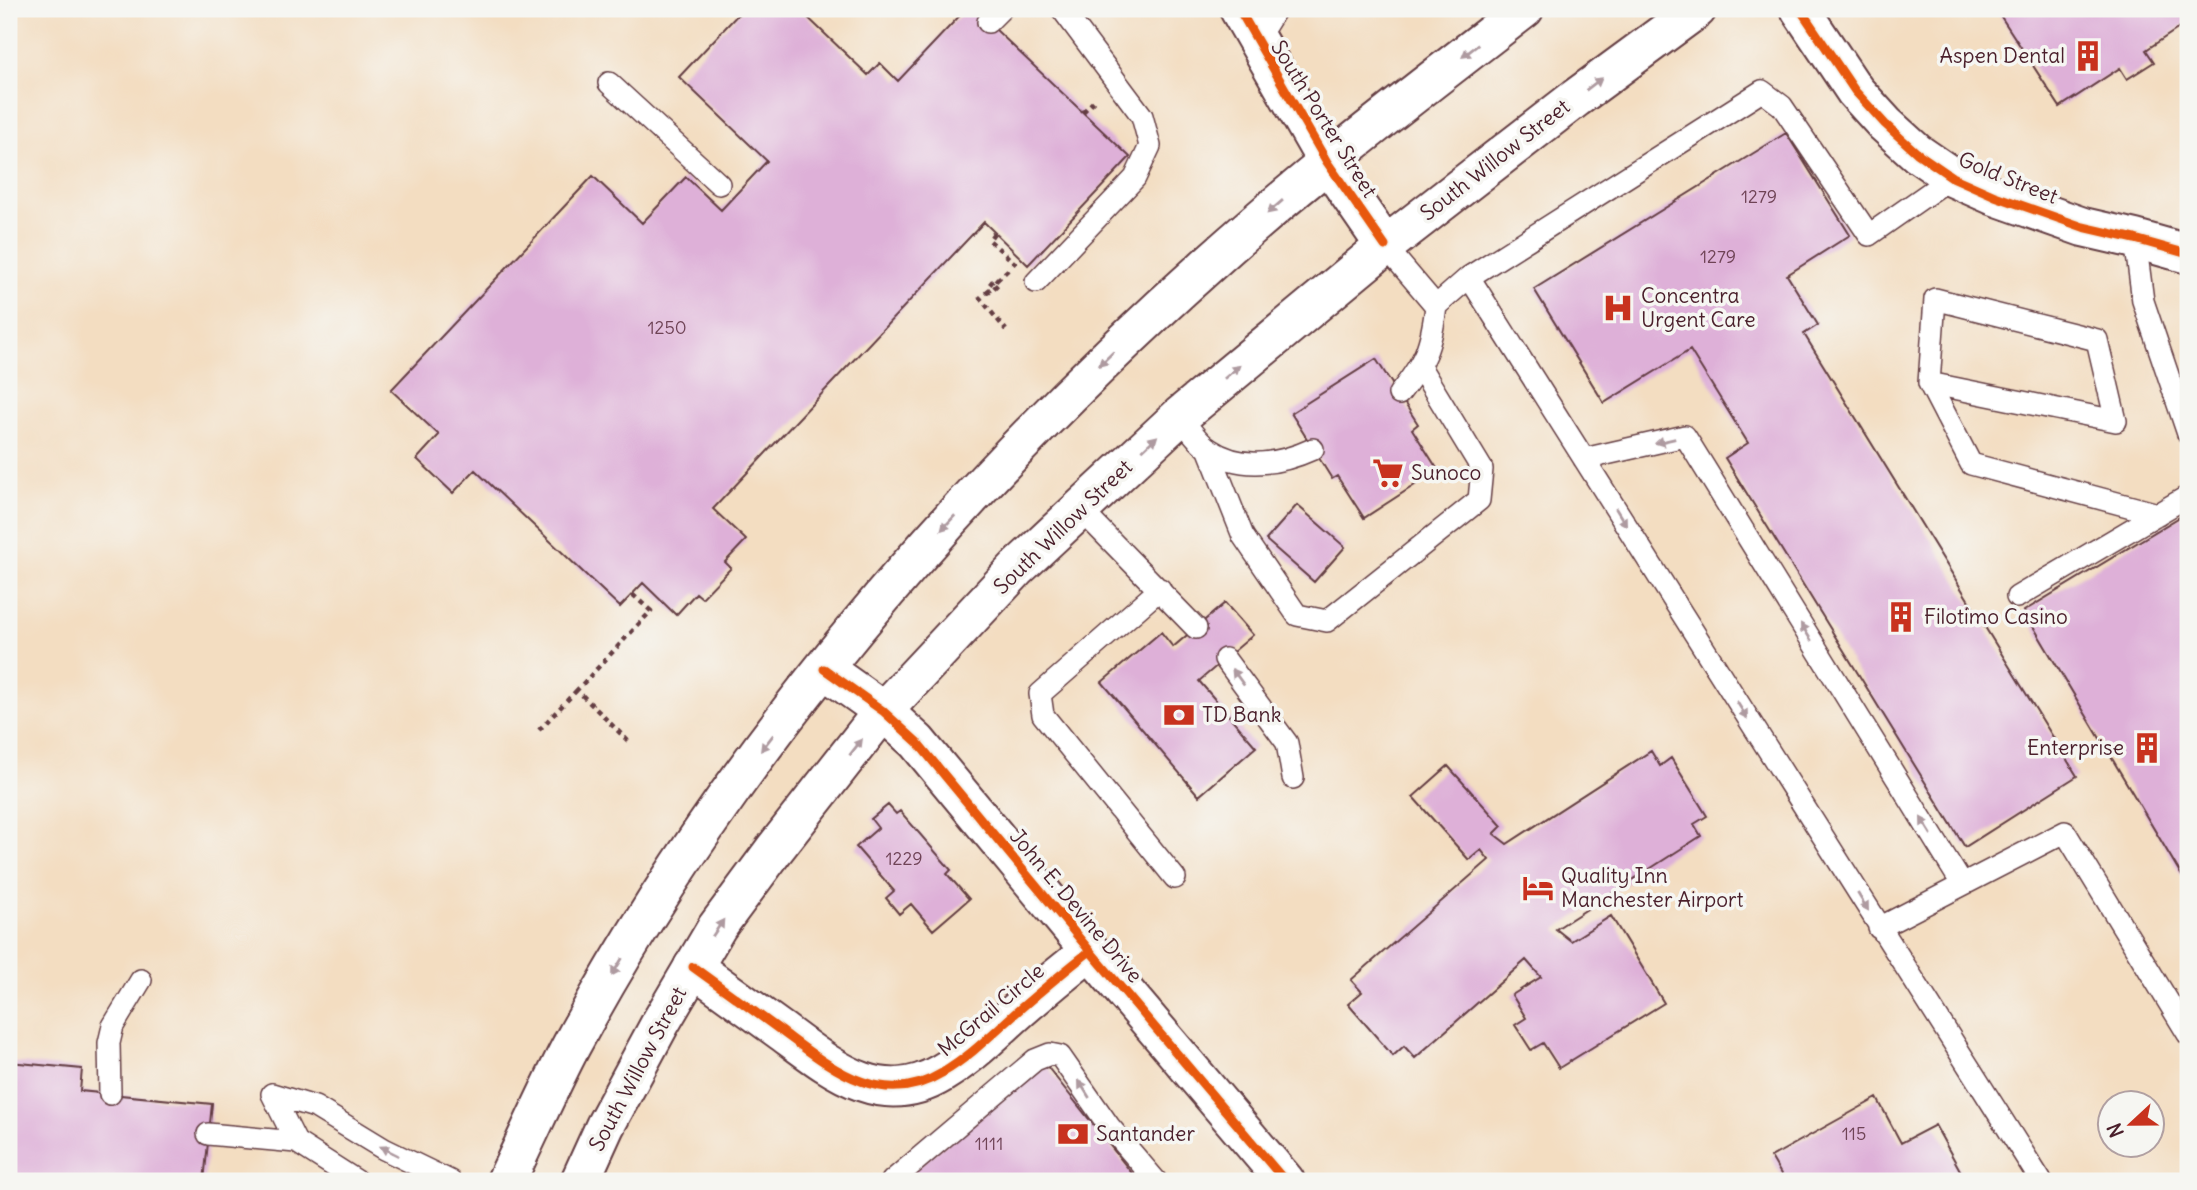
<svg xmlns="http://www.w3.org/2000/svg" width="2197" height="1190" font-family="Delius,sans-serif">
	<rect width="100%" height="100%" fill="#f6f6f2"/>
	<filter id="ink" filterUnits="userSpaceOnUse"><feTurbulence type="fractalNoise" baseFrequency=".0143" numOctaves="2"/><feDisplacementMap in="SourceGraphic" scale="14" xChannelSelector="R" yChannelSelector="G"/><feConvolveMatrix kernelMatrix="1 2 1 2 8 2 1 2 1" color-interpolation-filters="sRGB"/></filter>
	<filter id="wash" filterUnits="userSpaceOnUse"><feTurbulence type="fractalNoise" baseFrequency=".00686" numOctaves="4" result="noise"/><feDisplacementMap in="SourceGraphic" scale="28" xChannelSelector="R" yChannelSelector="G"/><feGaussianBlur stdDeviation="1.57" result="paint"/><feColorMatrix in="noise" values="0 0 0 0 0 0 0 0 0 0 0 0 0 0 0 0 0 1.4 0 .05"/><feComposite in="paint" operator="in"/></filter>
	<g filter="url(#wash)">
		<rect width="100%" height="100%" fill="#f3ddc1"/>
		<g id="blocks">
			<path fill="#deb0d8" d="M743,9h56l69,66 12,-12 18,18 68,-72h8l156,148 -102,108 -44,-43 -271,287 33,31 -21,22 6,6 -29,30 -6,-5 -20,22 -33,-32 -23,24 -145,-137 -22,23 -36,-34 22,-24 -48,-45 202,-214 49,47 44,-46 35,33 46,-49 -88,-84z
				M1996,9h192v13l-42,28 8,12 -27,17 -7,-11 -60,39z
				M1786,133l64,102 -63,40 31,50 -14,9 273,442 -112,71 -240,-389 23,-15 -58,-93 -86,53 -70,-114z
				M1376,359l42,65 -6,5 26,41 -74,48 -27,-42 -5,3 -41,-66z
				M1297,505l48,42 -31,35 -48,-42z
				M2188,512v374l-164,-275z
				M1225,603l28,32 -54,46 57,66 -57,49 -97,-114 59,-50 12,15z
				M1651,751l9,15 11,-8 36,58 -13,8 7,12 -145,93 15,12 40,-25 53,87 -105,65 -16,-25 -12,7 -16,-25 11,-7 -14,-23 29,-18 -15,-17 -111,98 -11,-12 -11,10 -45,-52 14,-12 -11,-12 138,-120 -8,-10 -12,10 -56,-63 35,-31 54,60 -8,8 13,10z
				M888,805l8,9 4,-3 51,59 -4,4 22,25 -36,31 -22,-26 -12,10 -13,-16 8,-7 -38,-44 22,-19 -7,-9z
				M9,1062l73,7 -2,22 132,13 -8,77h-195z
				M1046,1065l92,116h-239z
				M1877,1098l24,45 34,-18 31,56h-181l-14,-24z"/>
		</g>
	</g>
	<g filter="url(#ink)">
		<use href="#blocks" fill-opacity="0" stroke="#633c42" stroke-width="2"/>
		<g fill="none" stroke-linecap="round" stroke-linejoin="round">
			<defs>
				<path id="service" d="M988,22l13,-13
					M1256,41l20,-32
					M609,83l110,101
					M2135,239l8,62 45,133
					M1385,246l51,60 33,-29 572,904
					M1469,277l293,-186 20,15 87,129 83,-58
					M1036,282l99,-104 15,-32 -8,-30 -80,-107
					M1929,383l187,38 -19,-81 -162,-41 -6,84 42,81 187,50
					M1399,394c26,-33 32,-46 37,-88
					M1180,416c8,11 17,25 29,33 32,22 71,15 104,0
					M1208,448l35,88 54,79 30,6 152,-121 3,-31 -62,-102
					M1584,459l101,-23 277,448
					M1079,508l117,120
					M1160,589l-120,105 3,21 132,163
					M2017,597l171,-101
					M1225,659l62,84 6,35
					M1879,928l186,-96 123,202
					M110,1094l-1,-51 4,-17 28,-46
					M272,1094l43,13 69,42 66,32
					M272,1094l24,48 61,39
					M208,1134l88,8
					M892,1181l143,-121 15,-6 10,2 49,70 47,55"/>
				<path id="minor" d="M1239,9l88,153 58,84
					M1800,9l55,82 30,33 32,29 35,24 43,19 88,31 52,12 53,15
					M824,669l59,42 34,31 173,209 195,230
					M693,967c29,21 58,42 87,63 49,36 100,81 162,43 29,-17 53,-42 78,-64 23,-20 46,-39 70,-58"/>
				<path id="primary" d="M506,1181c22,-45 42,-91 65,-135 160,-296 390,-561 640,-784 100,-90 207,-171 313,-253
					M580,1181l25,-55 56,-104 56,-95 57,-77 109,-139 134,-143 163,-152 205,-170 191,-148 121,-89"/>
			</defs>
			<use href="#service" stroke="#633c42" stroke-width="24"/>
			<use href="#minor" stroke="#633c42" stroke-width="42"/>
			<use href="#primary" stroke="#633c42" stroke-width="42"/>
			<path stroke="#633c42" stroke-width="4.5" stroke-dasharray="5 5" stroke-linecap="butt" d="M1083,112l12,-12
				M994,233l-5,7 28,25
				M995,278l5,4 -10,10 -3,-4z
				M997,280l12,-11
				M989,290l-9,8 26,32
				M539,730l38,-40
				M628,741l-51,-51 74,-79 -19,-17"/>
			<use href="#service" stroke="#fff" stroke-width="21"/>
			<use href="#minor" stroke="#fff" stroke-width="38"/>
			<use href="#primary" stroke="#fff" stroke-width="38"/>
			<defs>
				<path id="cycleway" d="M1239,9l88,153 58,84
					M1800,9l55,82 30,33 32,29 35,24 43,19 88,31 52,12 53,15
					M824,669l59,42 34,31 173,209 195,230
					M693,967c29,21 58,42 87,63 49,36 100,81 162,43 29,-17 53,-42 78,-64 23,-20 46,-39 70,-58"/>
			</defs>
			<use href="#cycleway" stroke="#f6f6f2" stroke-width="13"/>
			<use href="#cycleway" stroke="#e8590c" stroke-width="9"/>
		</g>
		<defs><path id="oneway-solid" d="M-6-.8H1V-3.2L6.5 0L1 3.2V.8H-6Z" transform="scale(1.75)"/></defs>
		<g fill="#ae9aa0">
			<use href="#oneway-solid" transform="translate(1470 51) rotate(142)"/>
			<use href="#oneway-solid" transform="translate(1594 84) rotate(-37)"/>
			<use href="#oneway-solid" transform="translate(1275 207) rotate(139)"/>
			<use href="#oneway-solid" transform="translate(1106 359) rotate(136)"/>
			<use href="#oneway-solid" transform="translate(1232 372) rotate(-40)"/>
			<use href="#oneway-solid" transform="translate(1665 441) rotate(167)"/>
			<use href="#oneway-solid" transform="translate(1150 443) rotate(-43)"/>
			<use href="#oneway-solid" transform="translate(1621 517) rotate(58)"/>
			<use href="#oneway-solid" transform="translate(948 523) rotate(133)"/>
			<use href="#oneway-solid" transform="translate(1806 632) rotate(-122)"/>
			<use href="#oneway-solid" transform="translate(1238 677) rotate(-126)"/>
			<use href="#oneway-solid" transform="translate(1742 710) rotate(58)"/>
			<use href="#oneway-solid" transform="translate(767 743) rotate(128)"/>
			<use href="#oneway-solid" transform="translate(856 747) rotate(-52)"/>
			<use href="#oneway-solid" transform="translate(1926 826) rotate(-122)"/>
			<use href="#oneway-solid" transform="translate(1863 902) rotate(58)"/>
			<use href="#oneway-solid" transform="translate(718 928) rotate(-56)"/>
			<use href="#oneway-solid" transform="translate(617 967) rotate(121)"/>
			<use href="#oneway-solid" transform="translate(1084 1089) rotate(-122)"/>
			<use href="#oneway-solid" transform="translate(389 1151) rotate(-153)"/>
		</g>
	</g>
	<defs>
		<symbol id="building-bare" viewBox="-9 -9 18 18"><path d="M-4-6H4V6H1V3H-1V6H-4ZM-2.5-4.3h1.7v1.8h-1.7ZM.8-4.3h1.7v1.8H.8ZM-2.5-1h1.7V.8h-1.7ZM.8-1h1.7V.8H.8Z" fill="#c8321e" stroke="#f6f6f2" stroke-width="2.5" paint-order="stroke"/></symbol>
		<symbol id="hospital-bare" viewBox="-9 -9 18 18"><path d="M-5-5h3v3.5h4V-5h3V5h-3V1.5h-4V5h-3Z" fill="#c8321e" stroke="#f6f6f2" stroke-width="2.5" paint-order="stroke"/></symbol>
		<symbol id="supermarket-bare" viewBox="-9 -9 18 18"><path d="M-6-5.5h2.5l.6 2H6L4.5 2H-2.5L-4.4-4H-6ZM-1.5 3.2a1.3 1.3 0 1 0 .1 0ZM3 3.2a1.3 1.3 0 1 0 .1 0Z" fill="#c8321e" stroke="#f6f6f2" stroke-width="2.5" paint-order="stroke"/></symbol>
		<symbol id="bank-bare" viewBox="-9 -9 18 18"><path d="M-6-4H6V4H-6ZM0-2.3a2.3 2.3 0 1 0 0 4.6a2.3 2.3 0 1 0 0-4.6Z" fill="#c8321e" stroke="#f6f6f2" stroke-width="2.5" paint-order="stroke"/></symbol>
		<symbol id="hotel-bare" viewBox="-9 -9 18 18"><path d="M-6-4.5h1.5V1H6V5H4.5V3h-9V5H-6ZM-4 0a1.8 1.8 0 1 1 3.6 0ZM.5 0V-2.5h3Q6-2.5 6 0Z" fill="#c8321e" stroke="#f6f6f2" stroke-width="2.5" paint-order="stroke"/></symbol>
	</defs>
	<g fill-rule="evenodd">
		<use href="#building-bare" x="2066" y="34" width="44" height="44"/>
		<use href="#hospital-bare" x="1596" y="286" width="44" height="44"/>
		<use href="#supermarket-bare" x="1366" y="451" width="44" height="44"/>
		<use href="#building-bare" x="1879" y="595" width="44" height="44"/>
		<use href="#bank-bare" x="1157" y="693" width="44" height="44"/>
		<use href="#building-bare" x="2125" y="726" width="44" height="44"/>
		<use href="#hotel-bare" x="1516" y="866" width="44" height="44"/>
		<use href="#bank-bare" x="1051" y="1112" width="44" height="44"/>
	</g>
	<g text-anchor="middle" stroke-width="7" stroke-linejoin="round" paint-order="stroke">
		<g font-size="18" fill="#6f4356">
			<text x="1759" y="203">1279</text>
			<text x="1718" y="263">1279</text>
			<text x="667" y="334">1250</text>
			<text x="904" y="865">1229</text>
			<text x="1854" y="1140">115</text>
			<text x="989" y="1150">1111</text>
		</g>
		<g font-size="21" fill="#4a1f2b" stroke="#f6f6f2" text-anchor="start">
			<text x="2065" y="63" text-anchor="end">Aspen Dental</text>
			<text x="1641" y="303">Concentra<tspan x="1641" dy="24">Urgent Care</tspan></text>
			<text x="1411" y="480">Sunoco</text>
			<text x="1924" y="624">Filotimo Casino</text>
			<text x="1202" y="722">TD Bank</text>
			<text x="2124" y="755" text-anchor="end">Enterprise</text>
			<text x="1561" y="883">Quality Inn<tspan x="1561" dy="24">Manchester Airport</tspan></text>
			<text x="1096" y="1141">Santander</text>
		</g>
		<g font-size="21" fill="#4a1f2b" stroke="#f6f6f2">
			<text transform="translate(1324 119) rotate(58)" y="7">South Porter Street</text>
			<text transform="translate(1495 160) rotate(-38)" y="7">South Willow Street</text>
			<text transform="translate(2008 178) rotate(22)" y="7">Gold Street</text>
			<text transform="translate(1063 527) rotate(-44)" y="7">South Willow Street</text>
			<text transform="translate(1076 906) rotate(50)" y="7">John E. Devine Drive</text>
			<text transform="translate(991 1010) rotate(-40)" y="7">McGrail Circle</text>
			<text transform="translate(638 1069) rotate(-62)" y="7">South Willow Street</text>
		</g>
	</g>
	<rect width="2197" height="1190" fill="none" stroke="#f6f6f2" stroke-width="35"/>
	<g transform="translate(2131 1124) rotate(248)"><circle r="33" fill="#f6f6f2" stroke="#b1a0a2" stroke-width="2"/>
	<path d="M0-5L12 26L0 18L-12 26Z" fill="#c8321e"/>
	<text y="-10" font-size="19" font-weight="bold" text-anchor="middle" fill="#4a1f2b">N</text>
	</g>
</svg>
